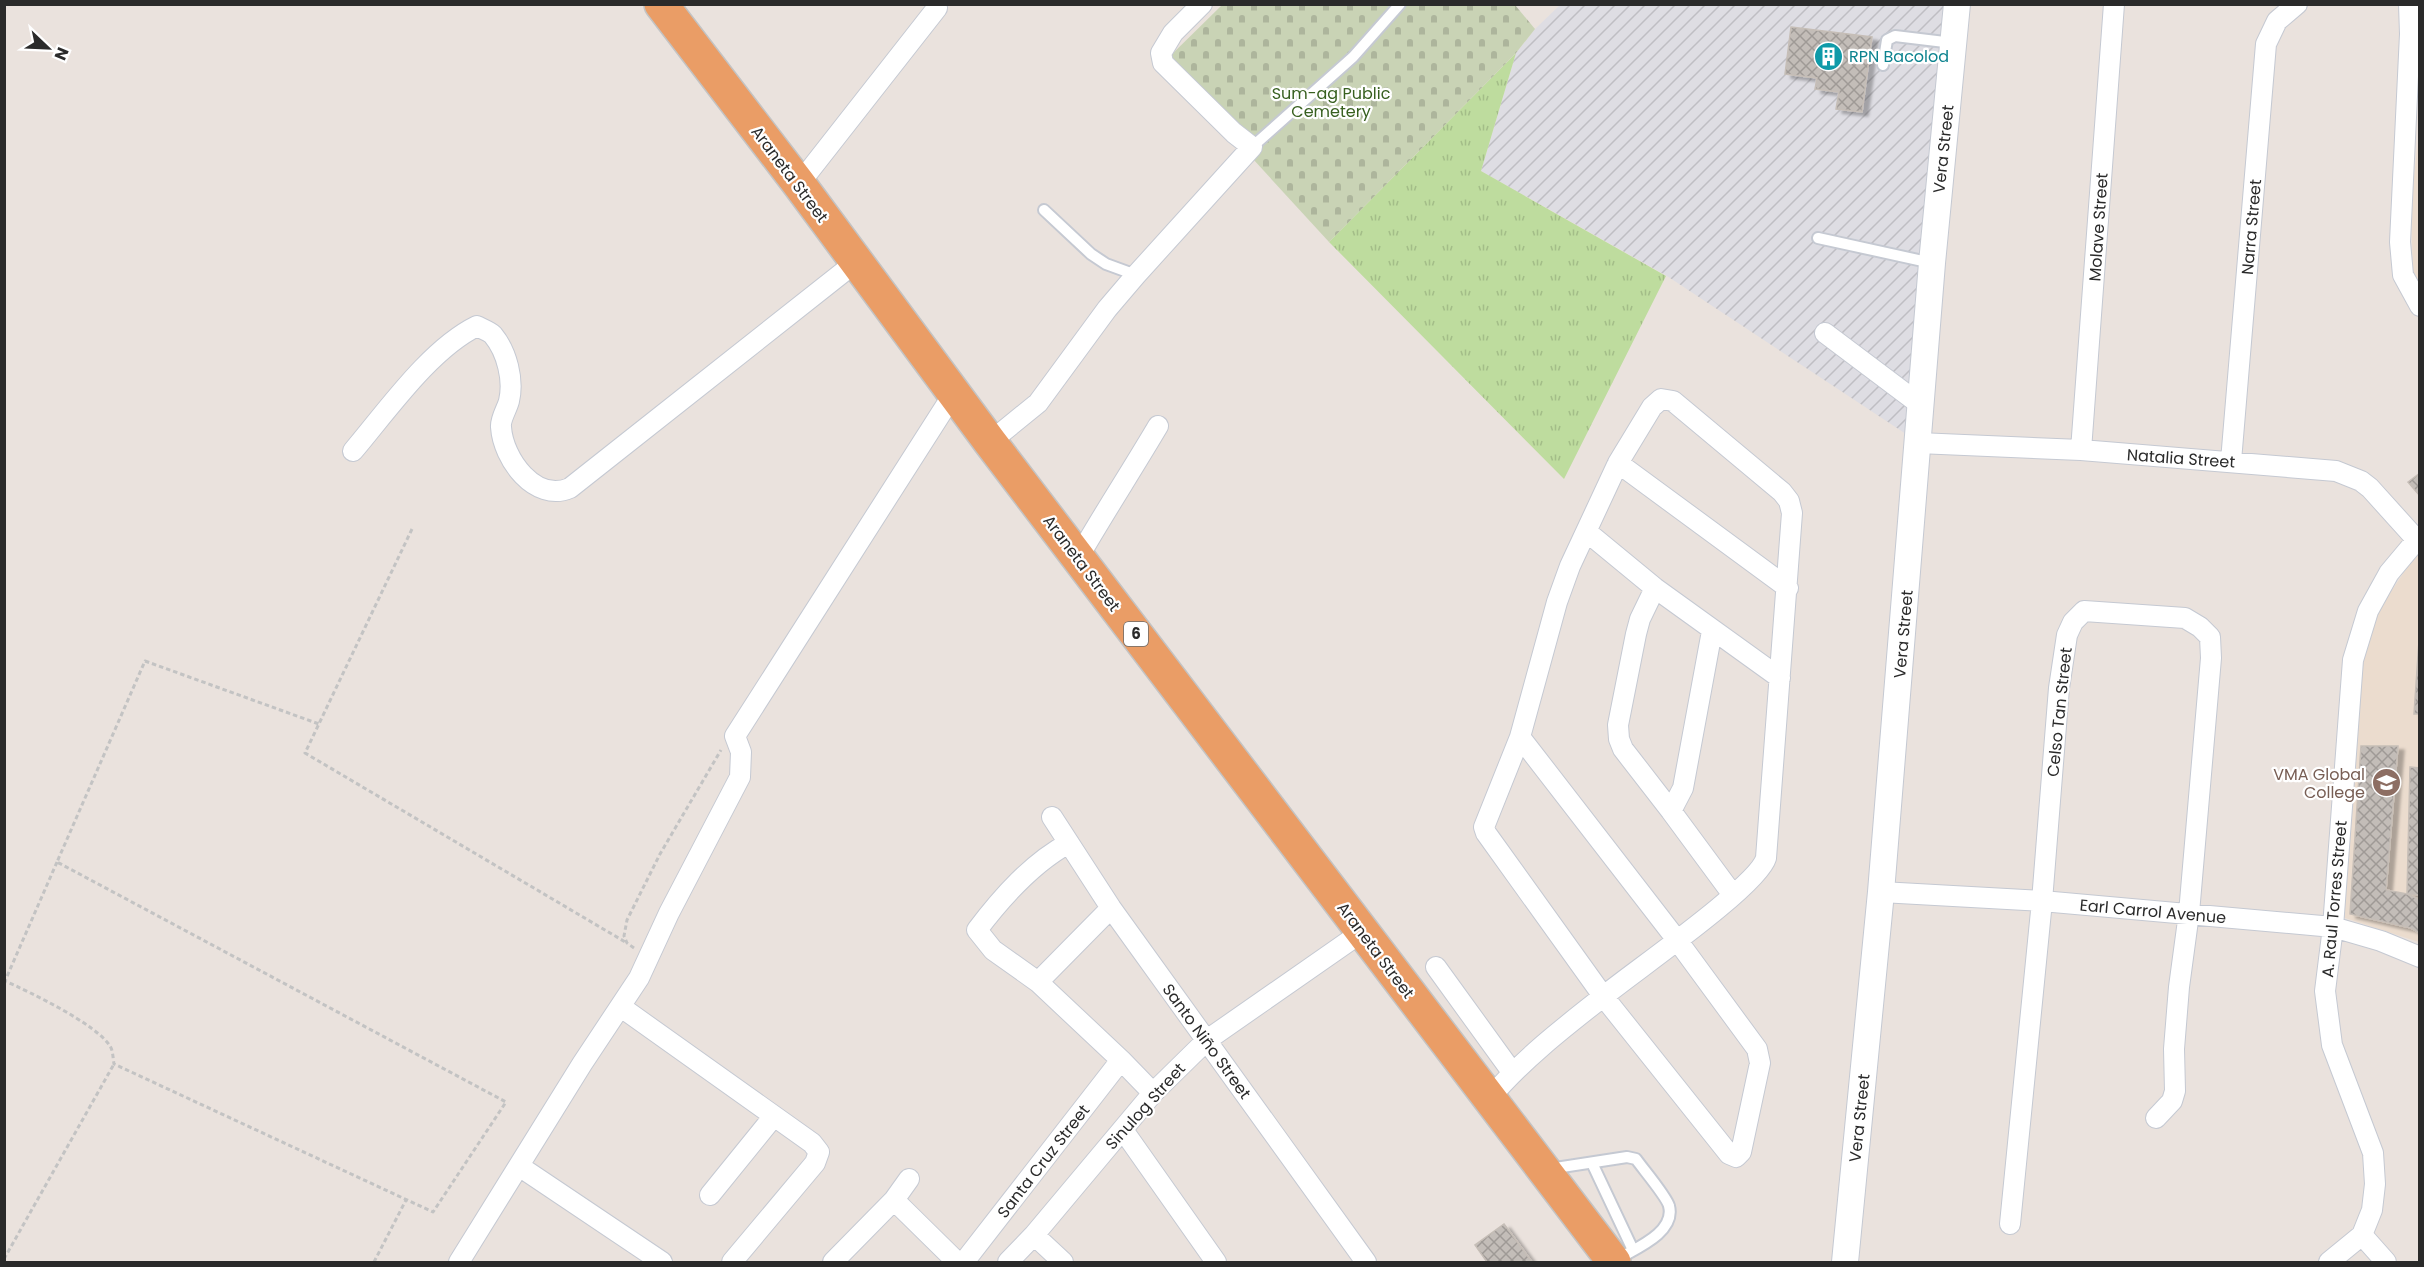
<svg xmlns="http://www.w3.org/2000/svg" width="2424" height="1267" font-family="Poppins,sans-serif">
	<defs>
		<pattern id="industrial-furrows" width="10" height="10" patternUnits="userSpaceOnUse" patternTransform="scale(1.5)"><rect width="10" height="10" fill="#dedde3"/><path d="M-1 1l2-2M0 10L10 0M9 11l2-2" fill="none" stroke="#bfbec3"/></pattern>
		<pattern id="grass-tufts" width="24" height="20" patternUnits="userSpaceOnUse" patternTransform="scale(1.5)"><rect width="24" height="20" fill="#bedc9e"/><path d="M3 7l-1-3M5 7V3M7 7l1-3M15 17l-1-3M17 17v-4M19 17l1-3" fill="none" stroke="#a3bd88"/></pattern>
		<pattern id="cemetery-stones" width="16" height="16" patternUnits="userSpaceOnUse" patternTransform="scale(1.5)"><rect width="16" height="16" fill="#c9d3b5"/><path d="M2 7V4a2 2 0 0 1 4 0v3zM10 15v-3a2 2 0 0 1 4 0v3z" fill="#adb59c"/></pattern>
		<pattern id="building-cross-hatch" width="8" height="8" patternUnits="userSpaceOnUse" patternTransform="scale(1.5)"><rect width="8" height="8" fill="#c3bdb8"/><path d="M0 0l8 8M0 8l8-8" fill="none" stroke="#9f9a96"/></pattern>
		<filter id="shadow"><feDropShadow dx="6" dy="4" stdDeviation="1.5" flood-color="#0004"/></filter>
	</defs>
	<rect width="100%" height="100%" fill="#eae2dd"/>
	<path fill="url(#industrial-furrows)" d="M1560,5h390l-41,431 -242,-160 -186,-105 35,-118 19,-24z"/>
	<path fill="#ebdcce" d="M2419,132v153l-6,-8 -2,-74z
		M2419,554v388l-77,-25 21,-267 11,-33 39,-58z"/>
	<path fill="url(#grass-tufts)" d="M1516,53l-35,118 185,105 -102,203 -235,-237z"/>
	<path fill="url(#cemetery-stones)" d="M1222,5h293l20,24 -19,24 -187,189 -165,-180z"/>
	<path fill="url(#building-cross-hatch)" stroke="#c6beb7" stroke-width="1.5" filter="url(#shadow)" d="M1791,27l81,10 -10,75 -26,-3 3,-17 -24,-3 2,-11 -32,-4z
		M2420,473v23l-12,-14z
		M2420,626v88h-6z
		M2361,746h37l-12,144 21,4 13,6v33l-9,-5 -61,-14z
		M2410,767l10,1v127l-13,-1z
		M1504,1224l28,38h-45l-12,-17z"/>
	<g fill="none" stroke-linecap="round" stroke-linejoin="round">
		<defs>
			<path id="service" d="M1883,65l4,-25 8,-4 58,7
				M1252,147l101,-90 47,-53
				M1044,210l47,44 15,10 30,11
				M1818,238l114,25
				M1592,1163l41,87
				M1549,1169l78,-12 9,2c7,10 31,38 33,47 7,27 -35,43 -53,54"/>
			<path id="minor" d="M2409,4l1,30 -10,208 3,33 17,31
				M799,184l138,-176
				M1825,333l97,73
				M990,442l48,-39 69,-94 29,-34 116,-128 -18,-14 -71,-70 -2,-10 12,-20 29,-29
				M1918,443l163,7 255,21 25,10 9,7 46,51
				M2081,450l33,-446
				M353,451c34,-40 77,-102 124,-125 5,3 12,5 16,9 14,17 21,45 16,66 -2,8 -9,18 -8,26 2,32 34,76 69,61l286,-226
				M2231,461l35,-417 11,-23 20,-17
				M1618,463l170,125
				M1587,532l68,56 125,90
				M1078,558c26,-45 54,-88 80,-132
				M1655,588l-15,31 -4,15 -18,91 1,14 4,10 48,62 62,84
				M1671,811l12,-23 29,-157
				M1052,817l59,91 255,354
				M1069,843c-37,20 -67,54 -92,87l16,20 45,32 83,78 32,33
				M1881,892l161,9 291,26 48,14 39,16
				M1436,967l76,105
				M1038,982l73,-74
				M621,1007l191,136 7,9 -4,11 -83,99
				M1489,1099c33,-39 74,-71 115,-103 29,-24 154,-110 162,-138l26,-345 -3,-12 -7,-9 -109,-91 -12,-2 -9,8 -34,56 -48,103 -13,36 -37,135 -36,90 2,6 117,163 126,158 7,3 5,-5 19,-89 -3,-14 -80,-109 -157,-203
				M1123,1130l93,132
				M519,1166l143,96
				M710,1195l64,-79
				M894,1200l63,62
				M2010,1224l32,-323 17,-213 8,-53 6,-13 11,-11 101,7 15,9 10,10 1,21 -22,255 -10,74 -5,62 1,42 -3,10 -16,17
				M1034,1235l29,27
				M2362,1235l10,-25 3,-26 -2,-31 -41,-108 -7,-54 8,-64 20,-267 15,-49 21,-38 31,-37
				M459,1262l123,-198 57,-86 30,-65 71,-136 1,-25 -6,-16 219,-343
				M833,1262l61,-62 15,-21
				M964,1262l157,-202
				M1008,1262l26,-27 119,-142 54,-53 155,-108
				M2329,1262l33,-27 24,27"/>
			<path id="tertiary" d="M1845,1262l36,-370 51,-629 25,-259"/>
			<path id="trunk" d="M661,4l138,180 191,258 624,820"/>
		</defs>
		<use href="#service" stroke="#c5c9d2" stroke-width="14"/>
		<use href="#minor" stroke="#c5c9d2" stroke-width="22"/>
		<use href="#tertiary" stroke="#c5c9d2" stroke-width="28"/>
		<use href="#trunk" stroke="#c3c3c3" stroke-width="36"/>
		<path stroke="#c3c3c3" stroke-width="3" stroke-dasharray="4.5 3" stroke-linecap="butt" d="M412,529l-107,224 322,190
			M57,862l-52,119c25,11 91,43 105,65 3,4 3,13 4,18l319,148 73,-110 -449,-240 88,-201 174,63
			M634,948l-7,-5 -3,-7 3,-16 33,-66 61,-104
			M4,1259l110,-195
			M374,1262l32,-62"/>
		<use href="#service" stroke="#fff" stroke-width="10"/>
		<use href="#minor" stroke="#fff" stroke-width="20"/>
		<use href="#tertiary" stroke="#fff" stroke-width="26"/>
		<use href="#trunk" stroke="#ea9d66" stroke-width="33"/>
	</g>
	<defs>
		<symbol id="building-disc" viewBox="-11 -11 22 22"><circle r="9.5" fill="#0f9aa8" stroke="#fff"/><path d="M-4-6H4V6H1V3H-1V6H-4ZM-2.5-4.3h1.7v1.8h-1.7ZM.8-4.3h1.7v1.8H.8ZM-2.5-1h1.7V.8h-1.7ZM.8-1h1.7V.8H.8Z" fill="#fff"/></symbol>
		<symbol id="university-disc" viewBox="-11 -11 22 22"><circle r="9.5" fill="#8d6e63" stroke="#fff"/><path d="M0-5L7-2L0 1L-7-2ZM-4 1L0 2.5L4 1V4Q0 6-4 4Z" fill="#fff"/></symbol>
	</defs>
	<g fill-rule="evenodd">
		<use href="#building-disc" x="1812" y="40" width="33" height="33"/>
		<use href="#university-disc" x="2370" y="766" width="33" height="33"/>
	</g>
	<g text-anchor="middle" stroke-width="4.5" stroke-linejoin="round" paint-order="stroke">
		<rect fill="#fff" stroke="#6a6a6a" stroke-width="1.5" x="1124" y="622" width="24" height="24" rx="4.5"/>
		<g font-size="15" font-weight="bold" fill="#2a2a2a">
			<text x="1136" y="639">6</text>
		</g>
		<g font-size="16" fill="#0d838f" stroke="#fff" text-anchor="start">
			<text x="1849" y="62">RPN Bacolod</text>
		</g>
		<g font-size="16" fill="#386020" stroke="#fff">
			<text x="1331" y="99">Sum-ag Public<tspan x="1331" dy="18">Cemetery</tspan></text>
		</g>
		<g font-size="16" fill="#2a2a2a" stroke="#fff">
			<text transform="translate(1943 149) rotate(-84)" y="6">Vera Street</text>
			<text transform="translate(790 174) rotate(53)" y="6">Araneta Street</text>
			<text transform="translate(2098 227) rotate(-86)" y="6">Molave Street</text>
			<text transform="translate(2251 227) rotate(-85)" y="6">Narra Street</text>
			<text transform="translate(2181 458) rotate(4)" y="6">Natalia Street</text>
			<text transform="translate(1082 563) rotate(53)" y="6">Araneta Street</text>
			<text transform="translate(1903 634) rotate(-85)" y="6">Vera Street</text>
			<text transform="translate(2059 712) rotate(-84)" y="6">Celso Tan Street</text>
			<text transform="translate(2334 899) rotate(-85)" y="6">A. Raul Torres Street</text>
			<text transform="translate(2153 911) rotate(5)" y="6">Earl Carrol Avenue</text>
			<text transform="translate(1376 950) rotate(53)" y="6">Araneta Street</text>
			<text transform="translate(1207 1041) rotate(54)" y="6">Santo Niño Street</text>
			<text transform="translate(1145 1106) rotate(-48)" y="6">Sinulog Street</text>
			<text transform="translate(1859 1118) rotate(-84)" y="6">Vera Street</text>
			<text transform="translate(1043 1161) rotate(-52)" y="6">Santa Cruz Street</text>
		</g>
		<g font-size="16" fill="#785e54" stroke="#fff" text-anchor="end">
			<text x="2365" y="780">VMA Global<tspan x="2365" dy="18">College</tspan></text>
		</g>
	</g>
	<rect width="2424" height="1267" fill="none" stroke="#2a2a2a" stroke-width="12"/>
	<g transform="translate(48 48) rotate(113)" stroke="#ffffff" stroke-width="4.5" paint-order="stroke">
	<path d="M0-4.5L10 22L0 15L-10 22Z" fill="#2a2a2a"/>
	<text y="-9" font-size="16" font-weight="bold" text-anchor="middle" fill="#2a2a2a">N</text>
	</g>
</svg>
